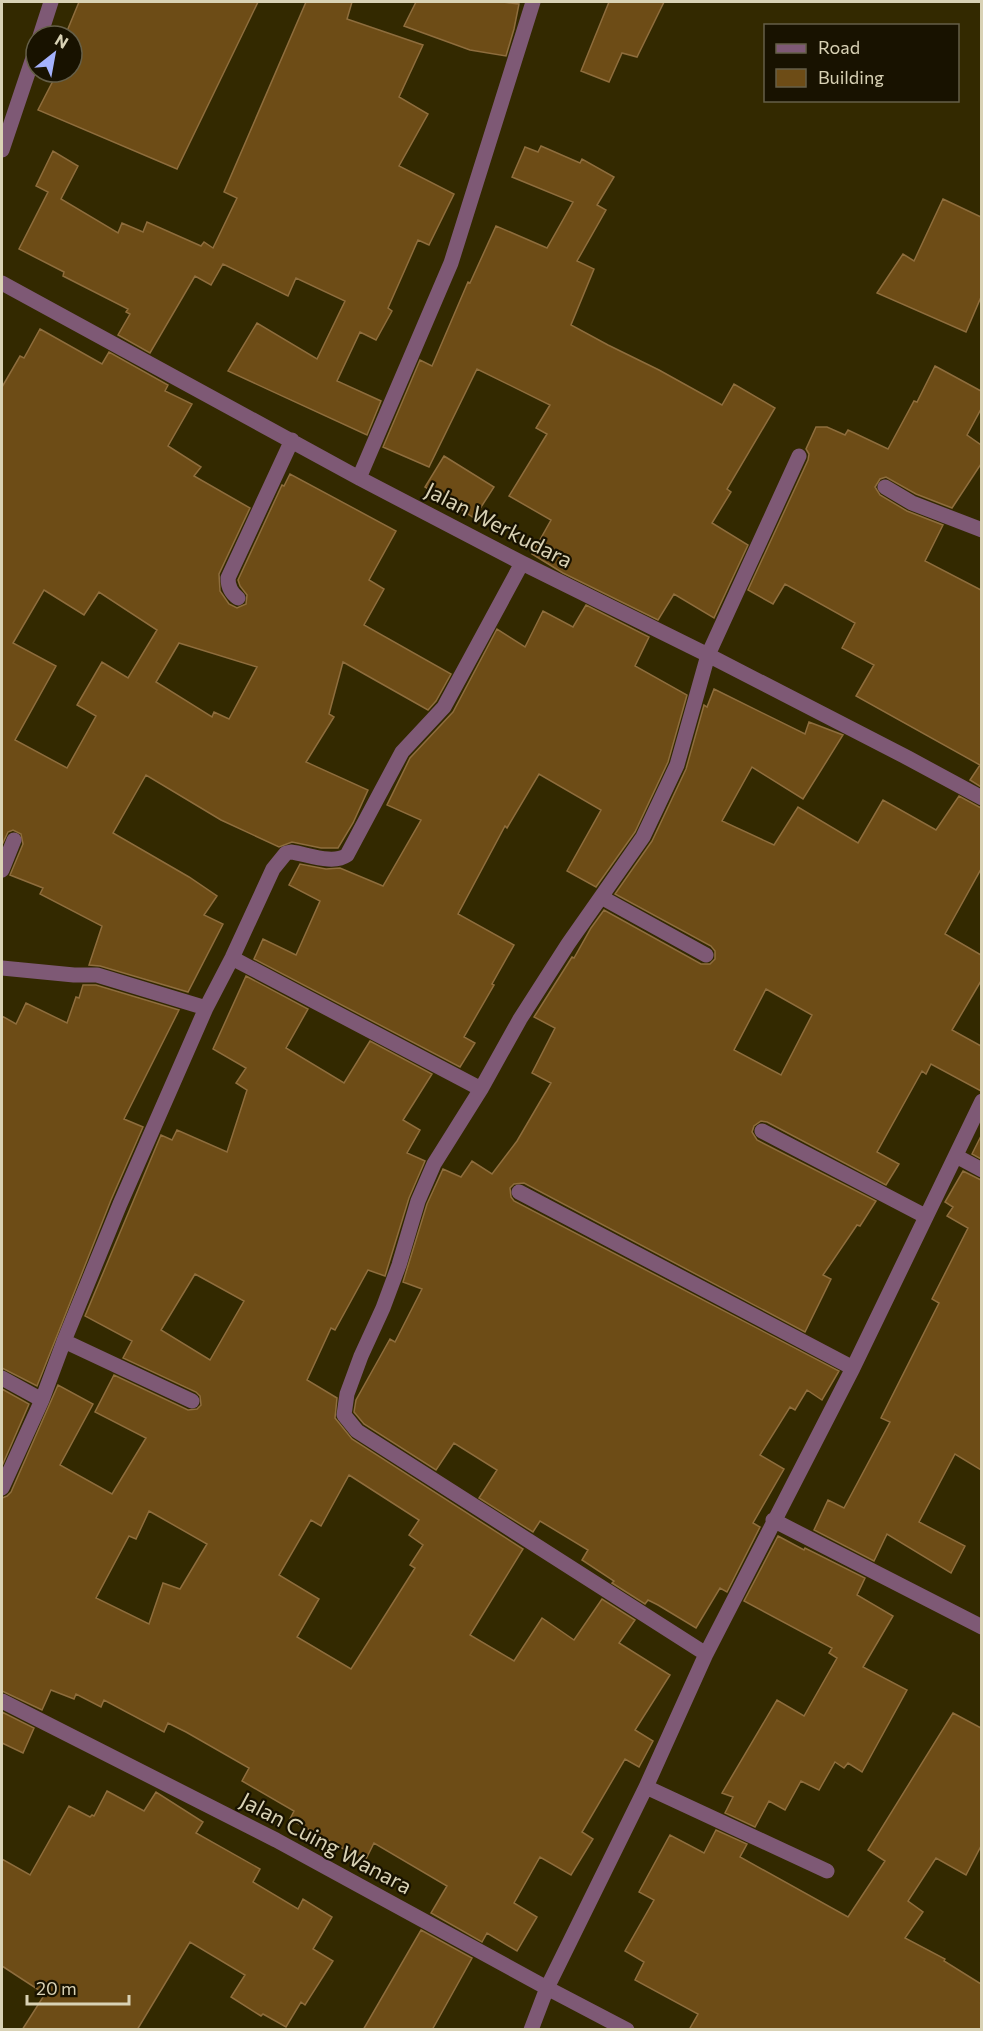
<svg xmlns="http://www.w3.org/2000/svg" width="983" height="2031" font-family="Commissioner,sans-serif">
	<rect width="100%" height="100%" fill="#332900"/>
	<path fill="#6d4c16" stroke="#8e6d3d" stroke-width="1.5" fill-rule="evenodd" d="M79,2h179l-81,167 -139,-59 18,-35 -8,-3h24v-36h-7z
		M306,2h46l-5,17 76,26 -24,52 29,17 -29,52 55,28 -25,51 -11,-5 -30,68 4,3 -16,29 -16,-8 -23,49 44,20 -14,34 -139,-64 29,-48 60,36 28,-58 -49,-23 -8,18 -65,-32 -12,21 -16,-9 -45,77 -32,-18 12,-21 -4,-2 2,-3 -65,-33 1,-4 -45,-23 29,-57 -12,-6 17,-35 25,15 -17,33 57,34 4,-10 21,9 4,-10 54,24 3,-4 9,6 24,-50 -13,-6z
		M416,2h87l16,2 -5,25 -8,27 -36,-6 -66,-24z
		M609,2h55l-27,55 -15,-4 -13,29 -28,-11z
		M541,146l39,17 2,-4 32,18 -17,28 9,5 -29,51 17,8 -23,56 37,20 51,25 63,35 12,-21 41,24 -48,81 4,3 -19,31 36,22 -34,73 -40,-24 -16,26 -95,-47 -31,-19 19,-34 -42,-24 38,-62 -11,-6 14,-23 -73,-36 -48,98 -46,-20 37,-87 12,6 36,-84 2,1 26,-57 51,22 26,-46 -61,-25 13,-30 13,5z
		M943,199l38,18v80l-15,35 -89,-39 26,-39 11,7z
		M40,329l62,35 7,-12 59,33 -3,6 27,13 -24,42 33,21 -7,9 56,32 -31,66 1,17 9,13 8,4 9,-4 1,-9 -7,-9 -2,-6 44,-95 2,1 6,-12 106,57 -27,49 15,9 -20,36 87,49 -15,27 -8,9 -85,-48 -14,52 5,3 -28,45 62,28 -15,33 -15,25h-17l-29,-6 -13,5 -58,-27 -75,-45 -33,58 76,44 28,19 -13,19 19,9 -35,68 -88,-26 -11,-1 13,-39 -62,-32 3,-6 -33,-13 13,-31 -2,-10 -8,-4 -5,2 -6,13v-458l18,-31 4,2zM44,590l40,25 15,-23 58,38 -29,48 -26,-16 -25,43 19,11 -29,52 -52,-28 41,-74 -43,-23zM179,643l78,24 -28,52 -15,-7 -2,5 -56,-35z
		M935,366l46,25v18l-14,26 14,10v19l-29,44 -36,-14 -30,-17 -6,2 -5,8 5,8 27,16 36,14 -18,36 56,29v197l-11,-7 10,-15 -124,-69 18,-31 -32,-17 13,-25 -70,-39 -12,20 -25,-14 60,-130 1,-6 -3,-5 10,-22h11l18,8 3,-5 40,19 26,-48 3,1z
		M444,456l50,31 -20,31 -49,-31z
		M586,605l63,32 -14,29 52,29 -19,67 -33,70 -39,55 -29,-16 34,-61 -62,-36 -32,54 -2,-2 -47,88 56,31 -22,39 2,1 -30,52 11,6 -15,24 -206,-108 9,-20 33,16 24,-54 -31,-16 11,-21 26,5 14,-1 43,18 38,-66 -34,-15 23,-47 43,-46 44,-83 28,18 18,-36 30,16z
		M714,689l91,45 4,-12 34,13 -40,64 -51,-32 -30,54 52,24 24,-38 60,36 25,-43 53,30 23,-34 22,12v61l-36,65 36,21v26l-29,49 29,16v45l-50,-27 -5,10 -4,-3 -45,81 22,12 -13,21 -119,-63 -6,-1 -7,5 -2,6 5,8 119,61 -16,25 -3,-1 -34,50 8,4 -26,53 -281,-149 -10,1 -4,4 1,9 3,4 325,170 -17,29 -15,-10 -12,20 -5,-3 -30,48 24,14 -31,54 7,4 -33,65 -7,-4 -24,40 -38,-23 -10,-5 -3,4 -33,-21 2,-2 -32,-21 6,-10 -48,-29 -7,11 -54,-34 18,-28 -43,-27 -18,27 -72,-46 -10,-12 2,-12 34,-61 5,3 27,-53 -19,-7 24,-78 16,-35 18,8 11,-16 20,13 25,-33 34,-58 -19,-10 23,-45 -21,-11 38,-60 2,1 17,-30 13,-18 97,54h9l5,-5v-8l-4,-5 -96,-52 37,-53 34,-72 18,-64 3,2zM766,989l46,26 -31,60 -47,-25z
		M246,976l62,33 -22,39 58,35 26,-42 62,33 -29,46 17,10 -13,23 18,8 -16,37 -24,78 -17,-6 -33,60 -4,-2 -24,52 30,18 -2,20 17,21 171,110 -53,86 44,26 28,-43 32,22 28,-41 33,21 -16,23 51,32 -35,55 18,11 -14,26 -14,-8 -43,73 11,7 -22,36 -31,-18 -26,46 23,14 -20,34 -30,-18 -5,9 -51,-29 16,-27 -73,-43 -9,18 -75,-42 4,-8 -52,-30 7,-13 -63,-36 -18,-9 -4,9 -60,-32 -3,7 -25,-13 -2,5 -23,-9 -9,20 -40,-19v-193l5,-2 4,-4 47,-107 35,19 -33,61 52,29 34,-56 -51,-26 19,-37 74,35 9,-1 4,-4 -1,-9 -4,-4 -73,-34 9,-17 -47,-25 76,-181 11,5 5,-10 50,22 20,-62 -11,-7 10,-15 -33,-19zM195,1274l49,27 -34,59 -49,-30zM349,1475l70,45 -10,15 14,10 -13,20 5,3 -64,101 -54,-32 22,-38 -40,-24 32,-55 10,6zM149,1511l58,33 -27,45 -17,-6 -14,41 -53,-26 33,-62 7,3z
		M83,985h13l83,25 -55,109 19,8 -32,73 -74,186 -35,-18v-352l14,8 10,-21 41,20 9,-26 3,1z
		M981,1136v23l-9,-5z
		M963,1171l18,9v290l-26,-16 -36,68 46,24 -14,27 -64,-39 -13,27 -60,-31 14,-30 16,8 46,-86 -9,-4 58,-115 -7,-4 36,-71 -21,-12 6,-9 -8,-5z
		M2,1389l27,15 -27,62z
		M778,1536l26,14 1,-2 60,30 -8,17 36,21 -30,51 44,23 -45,82 -14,-9 -4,5 -9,-6 -16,28 -18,-9 -16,29 -16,-9 -14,26 -30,-14 8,-16 -11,-4 55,-93 27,16 33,-58 -8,-5 3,-5 -88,-47z
		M2,1712l32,16 -11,25 -21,-10z
		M953,1713l28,15v118l-15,29 -30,-17 -28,43 15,11 -18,26 40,21 -1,2 37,23v46h-292l9,-16 -63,-34 9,-18 -19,-11 29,-51 -15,-8 31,-57 34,18 12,-23 31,14 -7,13 108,60 37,-56 -17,-11z
		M107,1791l37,20 12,-19 47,30 -7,11 64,36 -7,13 45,27 5,-10 29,18 -19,32 20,12 -28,44 -4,-3 -15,25 -23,-13 -2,2 -30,-19 14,-22 -55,-33 -53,88h-115l23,-36 -43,-28v-107l28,16 39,-69 21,11 2,-2 2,1z
		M421,1930l51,28 -40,72h-69z"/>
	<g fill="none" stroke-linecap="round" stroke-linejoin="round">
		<path stroke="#7e5975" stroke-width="15" d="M40,36l11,-34
			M2,150l34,-101
			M2,283l357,195 163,85 186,92 200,103 74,40
			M359,478l92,-215 82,-261
			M885,487l27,16 70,27
			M238,598c-7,-5 -10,-11 -10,-20l64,-138
			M2,870l12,-30
			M601,897l105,58
			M232,958l249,131
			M2,968l72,7h23l109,33
			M762,1131l163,85
			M956,1156l26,14
			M519,1192l334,176
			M64,1341l128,60
			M2,1378l40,22
			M2,1488l40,-88 22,-59 56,-137 86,-196 26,-50 41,-89 13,-16 5,-1c16,2 42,13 56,3l55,-103 42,-45 78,-144
			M773,1520l209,107
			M706,1654l-349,-223 -13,-16 3,-21 14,-38 22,-48 16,-43 19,-64 16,-37 47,-75 39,-70 48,-75 75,-107 34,-72 31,-110 91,-199
			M2,1701l274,139 271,148 80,42
			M646,1787l181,84
			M531,2030l16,-42 99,-201 60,-133 147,-286 129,-267"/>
	</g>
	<g text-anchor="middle" stroke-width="4.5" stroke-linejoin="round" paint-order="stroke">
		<g font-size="22" fill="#d9d2b5" stroke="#181200">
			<text transform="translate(499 525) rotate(27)" y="8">Jalan Werkudara</text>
			<text transform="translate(326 1843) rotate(28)" y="8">Jalan Cuing Wanara</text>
		</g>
	</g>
	<rect width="983" height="2031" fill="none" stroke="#d9d2b5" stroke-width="6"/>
	<rect x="764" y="24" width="195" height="78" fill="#181200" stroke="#655f48" stroke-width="1.5"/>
	<rect x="776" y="44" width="30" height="9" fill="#7e5975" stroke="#655f48" stroke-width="1.5"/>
	<text x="818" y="54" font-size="18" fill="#d9d2b5">Road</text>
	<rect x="776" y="69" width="30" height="18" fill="#6d4c16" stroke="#655f48" stroke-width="1.5"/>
	<text x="818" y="84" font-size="18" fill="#d9d2b5">Building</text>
	<g transform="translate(54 54) rotate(31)"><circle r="28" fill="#181200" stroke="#655f48" stroke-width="1.5"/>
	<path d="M0-4.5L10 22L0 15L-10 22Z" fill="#a4b2fc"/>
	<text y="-9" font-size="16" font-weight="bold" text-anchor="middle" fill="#d9d2b5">N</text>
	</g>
	<path d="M27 1995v9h102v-9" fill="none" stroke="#d9d2b5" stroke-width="3"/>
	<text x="36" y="1995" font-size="18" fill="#d9d2b5" stroke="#181200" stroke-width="4.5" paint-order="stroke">20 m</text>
</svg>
